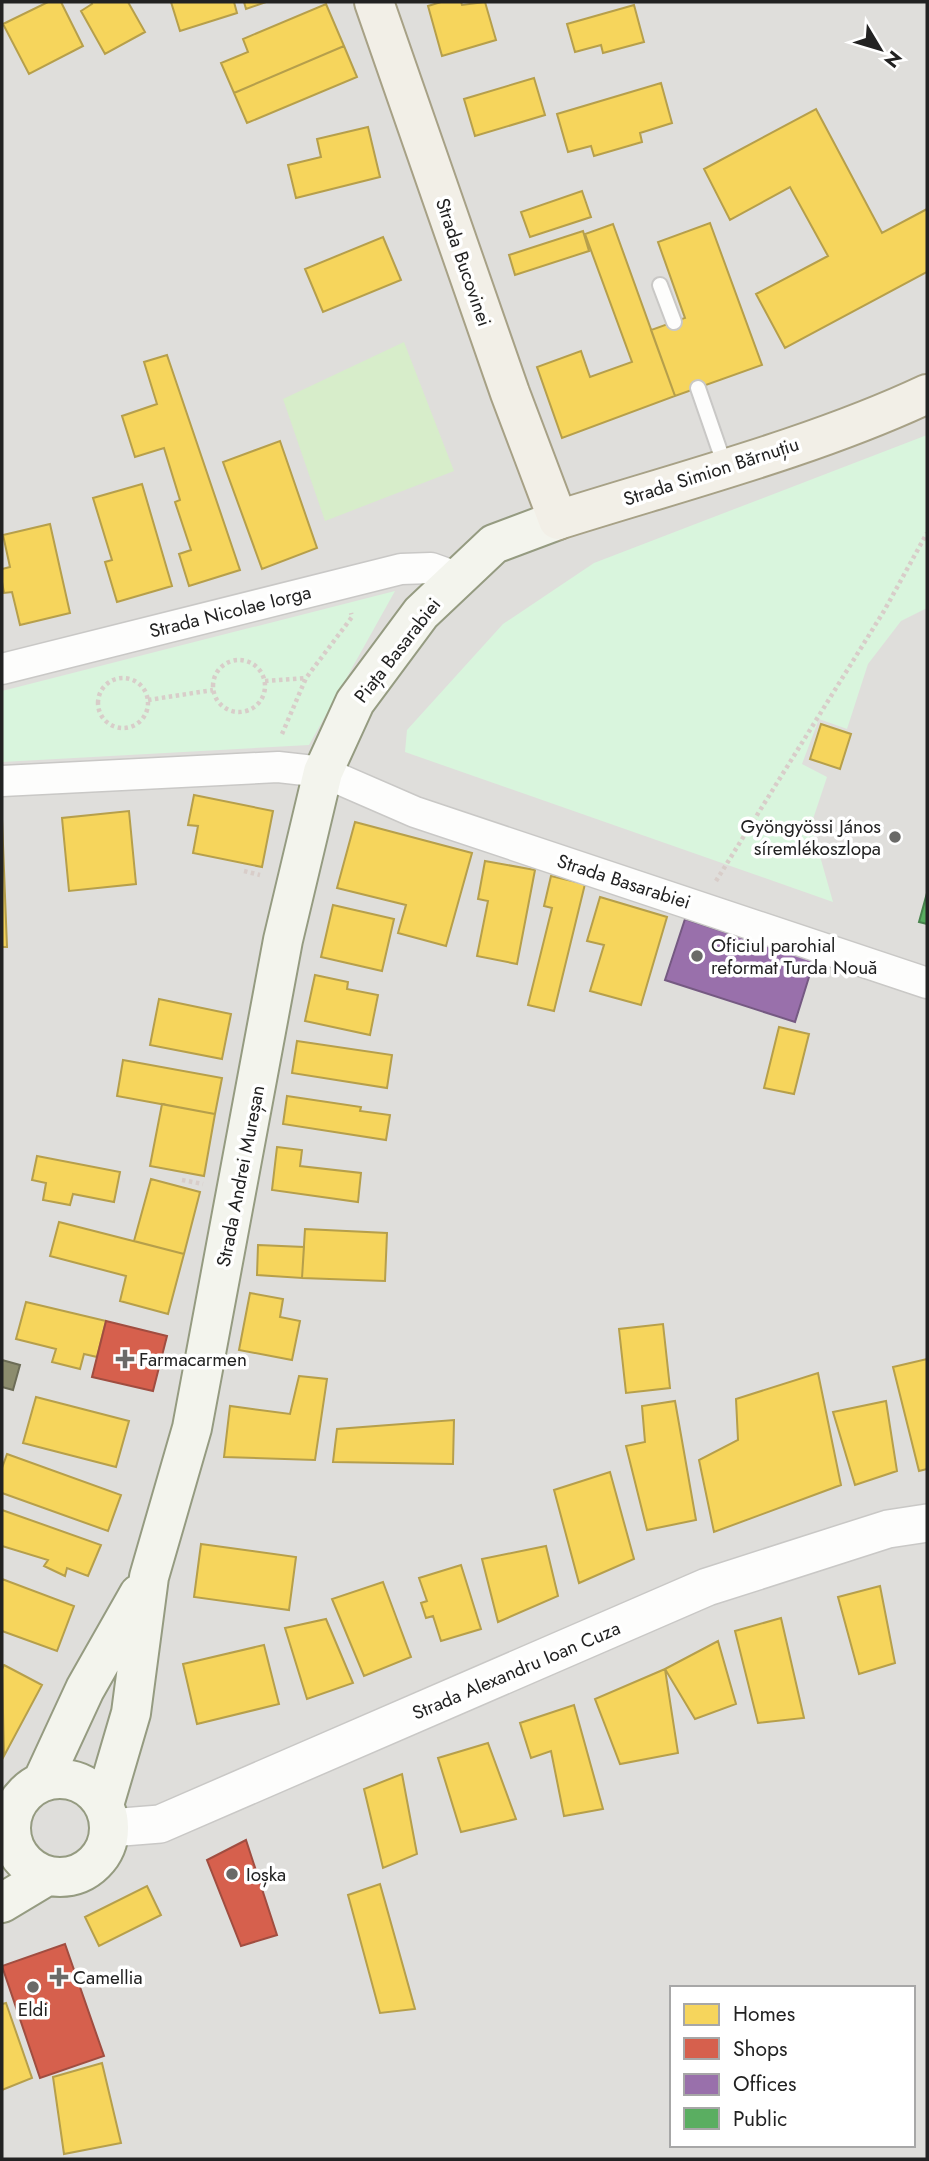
<svg xmlns="http://www.w3.org/2000/svg" width="929" height="2161" font-family="Jost,sans-serif">
	<rect width="100%" height="100%" fill="#f0efea"/>
	<path fill="#dfdedb" fill-rule="evenodd" d="M2,2h925v2157h-925zM672,1988h241v157h-241z"/>
	<path fill="#d7edca" d="M404,342l50,129 -129,50 -42,-122z"/>
	<path fill="#d9f5dd" d="M927,435v173l-26,13 -33,43 -21,65 -28,-10 -17,45 25,13 -14,42 1,16 19,67 -428,-150 2,-22 96,-106 91,-61z
		M395,591l-86,154 -307,17v-71z"/>
	<path fill="#f6d55c" stroke="#b69f4b" stroke-width="2" d="M48,2h13l22,44 -54,28 -26,-50z
		M91,2h37l17,30 -40,22 -24,-43 11,-7z
		M171,2h63l3,11 -57,18z
		M244,2h22l-20,7z
		M441,2h20l1,3 23,-3 11,38 -54,16 -14,-50z
		M326,4l18,42 -110,47 -13,-30 27,-11 -5,-13z
		M634,5l10,37 -41,11 -2,-8 -26,7 -8,-28z
		M344,46l13,31 -110,46 -13,-30z
		M534,78l11,37 -70,21 -11,-37z
		M661,83l11,40 -32,10 2,9 -48,14 -3,-10 -23,6 -11,-38z
		M816,109l66,124 45,-24v63l-142,76 -29,-54 72,-38 -38,-69 -60,33 -26,-51z
		M368,127l12,50 -84,21 -8,-33 33,-8 -4,-18z
		M582,191l9,26 -61,20 -9,-25z
		M710,223l52,142 -87,31 -24,-66 34,-12 -27,-76z
		M613,224l62,172 -113,42 -25,-71 44,-16 9,26 42,-15 -47,-128z
		M583,231l6,20 -74,24 -6,-20z
		M383,237l18,43 -78,32 -18,-43z
		M167,355l73,215 -51,16 -10,-32 12,-4 -16,-48 5,-2 -16,-52 -29,9 -13,-41 35,-12 -13,-42z
		M280,441l37,107 -55,21 -39,-107z
		M142,484l30,102 -55,16 -12,-40 7,-2 -19,-62z
		M50,524l20,89 -50,12 -8,-33 -8,1 -2,-11v-13l8,-2 -7,-32z
		M821,724l30,10 -11,35 -30,-10z
		M194,795l79,16 -11,56 -69,-14 5,-27 -10,-1z
		M129,811l7,73 -67,7 -7,-73z
		M2,819l5,128h-5z
		M355,822l117,31 -26,93 -48,-13 8,-28 -69,-17z
		M485,861l50,9 -18,94 -40,-8 11,-55 -10,-2z
		M551,876l34,8 -31,127 -26,-6 24,-97 -8,-2z
		M600,897l67,20 -26,88 -51,-14 14,-46 -17,-4z
		M333,905l61,14 -12,52 -61,-14z
		M315,975l33,7 -1,7 31,6 -8,40 -65,-14z
		M159,999l72,15 -9,45 -72,-14z
		M779,1027l30,7 -15,60 -30,-6z
		M297,1041l95,14 -5,33 -95,-15z
		M123,1060l99,18 -7,36 -98,-18z
		M287,1096l74,11 -1,4 30,4 -4,25 -103,-16z
		M162,1104l53,10 -11,62 -54,-10z
		M277,1147l25,3 -2,16 61,7 -3,29 -86,-12z
		M37,1156l83,16 -6,30 -41,-8 -3,11 -27,-5 3,-17 -14,-3z
		M151,1179l49,13 -16,62 -50,-13z
		M59,1222l125,32 -16,60 -48,-13 6,-25 -76,-20z
		M305,1229l82,4 -2,48 -83,-3z
		M258,1245l46,2 -2,31 -45,-3z
		M250,1293l33,6 -3,18 20,4 -8,39 -53,-10z
		M26,1302l80,19 -9,36 -13,-3 -4,15 -28,-7 4,-13 -40,-10z
		M663,1324l7,64 -44,5 -7,-64z
		M927,1359v110l-8,2 -26,-104z
		M818,1373l23,112 -127,47 -15,-72 39,-20 -2,-41z
		M299,1376l28,3 -12,81 -91,-3 6,-51 60,8z
		M36,1397l93,24 -13,46 -93,-24z
		M675,1401l21,119 -49,10 -21,-84 19,-4 -3,-36z
		M886,1401l11,70 -42,14 -22,-73z
		M454,1420l-1,44 -120,-2 4,-33z
		M7,1454l114,41 -13,36 -106,-38v-25z
		M610,1472l24,87 -55,24 -25,-93z
		M2,1510l99,35 -13,31 -21,-8 -2,8 -21,-10 4,-6 -46,-14z
		M201,1544l95,13 -7,53 -95,-13z
		M546,1546l12,50 -60,26 -16,-63z
		M461,1565l20,64 -40,12 -8,-25 -7,2 -5,-15 6,-2 -8,-23z
		M2,1579l72,27 -17,45 -55,-20z
		M383,1582l28,75 -47,19 -32,-77z
		M880,1586l15,77 -36,11 -21,-77z
		M781,1618l23,100 -46,5 -23,-92z
		M326,1619l27,64 -46,16 -22,-71z
		M718,1641l18,63 -41,15 -30,-50z
		M264,1645l15,59 -82,20 -14,-60z
		M4,1665l38,20 -38,71 -2,-87z
		M665,1669l13,84 -58,11 -25,-65z
		M574,1705l29,104 -39,7 -13,-65 -20,7 -11,-35z
		M488,1743l28,76 -55,13 -23,-74z
		M402,1774l15,80 -34,14 -19,-79z
		M380,1884l35,125 -35,4 -32,-118z
		M147,1886l14,29 -62,31 -14,-29z
		M6,2003l26,75 -30,12v-86z
		M102,2063l19,80 -57,11 -11,-77z"/>
	<path fill="#d6604d" stroke="#a04d40" stroke-width="2" d="M106,1321l61,15 -14,55 -61,-14z
		M246,1840l31,95 -36,11 -34,-86z
		M65,1944l39,112 -64,22 -38,-112z"/>
	<path fill="#9970ab" stroke="#755982" stroke-width="2" d="M685,919l129,42 -19,61 -130,-42z"/>
	<path fill="#5aae61" stroke="#49844e" stroke-width="2" d="M927,893v31l-8,-2z"/>
	<path fill="#8c8c6e" stroke="#6c6c57" stroke-width="2" d="M2,1360l18,5 -7,25 -11,-3z"/>
	<g fill="none" stroke-linecap="round" stroke-linejoin="round">
		<defs>
			<path id="service" d="M660,285l14,37
				M698,388l27,78"/>
			<path id="minor" d="M2,669l399,-100 30,-1 28,10
				M2,781l276,-14 45,5 92,40 512,171"/>
			<path id="tertiary" d="M110,1828l50,-4 547,-237 181,-58 39,-6"/>
			<path id="secondary" d="M11 1828a49 49 0 1 1 98 0a49 49 0 1 1-98 0Z
				M42,1782l43,-93 54,-95
				M104,1805l27,-92 18,-136 43,-149 91,-488 40,-168 32,-70 66,-89 73,-69 64,-24
				M2,1903l45,-27"/>
			<path id="primary" d="M374,2l136,391 48,127c120,-38 256,-73 369,-126"/>
		</defs>
		<use href="#service" stroke="#c9c8c6" stroke-width="18"/>
		<use href="#minor" stroke="#c9c8c6" stroke-width="33"/>
		<use href="#tertiary" stroke="#c9c8c6" stroke-width="40"/>
		<use href="#secondary" stroke="#959b81" stroke-width="42"/>
		<use href="#primary" stroke="#a7a186" stroke-width="42"/>
		<path stroke="#d8cdc9" stroke-width="4.5" stroke-dasharray="3.5 3.5" stroke-linecap="butt" d="M213 686a26 26 0 1 1 52 0a26 26 0 1 1-52 0Z
			M98 703a25 25 0 1 1 50 0a25 25 0 1 1-50 0Z
			M265,681l41,-3
			M148,700l65,-10
			M282,734l24,-56 46,-61 -1,-4
			M244,871l16,4
			M716,881l168,-270 43,-78
			M182,1180l21,4"/>
		<use href="#service" stroke="#fdfdfc" stroke-width="14"/>
		<use href="#minor" stroke="#fdfdfc" stroke-width="30"/>
		<use href="#tertiary" stroke="#fdfdfc" stroke-width="37"/>
		<use href="#secondary" stroke="#f3f4ed" stroke-width="38"/>
		<use href="#primary" stroke="#f2efe7" stroke-width="38"/>
	</g>
	<g fill="#6a6a68" stroke="#fff" stroke-width="2.5">
		<circle cx="895" cy="837" r="7"/>
		<circle cx="697" cy="956" r="7"/>
		<path d="M121.5 1348.5h7v7h7v7h-7v7h-7v-7h-7v-7h7z"/>
		<circle cx="232" cy="1874" r="7"/>
		<path d="M55.5 1966.5h7v7h7v7h-7v7h-7v-7h-7v-7h7z"/>
		<circle cx="33" cy="1987" r="7"/>
	</g>
	<g text-anchor="middle" stroke-width="7" stroke-linejoin="round" paint-order="stroke">
		<g font-size="19" fill="#222" stroke="#fff">
			<text transform="translate(464 262) rotate(71)" y="7">Strada Bucovinei</text>
			<text transform="translate(711 471) rotate(-18)" y="7">Strada Simion Bărnuțiu</text>
			<text transform="translate(230 611) rotate(-14)" y="7">Strada Nicolae Iorga</text>
			<text transform="translate(397 650) rotate(-52)" y="7">Piața Basarabiei</text>
			<text transform="translate(624 881) rotate(18)" y="7">Strada Basarabiei</text>
			<text transform="translate(240 1176) rotate(-79)" y="7">Strada Andrei Mureșan</text>
			<text transform="translate(516 1670) rotate(-23)" y="7">Strada Alexandru Ioan Cuza</text>
		</g>
		<g font-size="19" fill="#222" stroke="#fff" text-anchor="start">
			<text x="881" y="833" text-anchor="end">Gyöngyössi János<tspan x="881" dy="22">síremlékoszlopa</tspan></text>
			<text x="711" y="952">Oficiul parohial<tspan x="711" dy="22">reformat Turda Nouă</tspan></text>
			<text x="139" y="1366">Farmacarmen</text>
			<text x="246" y="1881">Ioșka</text>
			<text x="73" y="1984">Camellia</text>
			<text x="33" y="2016" text-anchor="middle">Eldi</text>
		</g>
	</g>
	<rect width="929" height="2161" fill="none" stroke="#222222" stroke-width="7"/>
	<rect x="670" y="1986" width="245" height="161" fill="#ffffff" stroke="#a7a7a7" stroke-width="2"/>
	<rect x="684" y="2004" width="35" height="21" fill="#f6d55c" stroke="#a7a7a7" stroke-width="2"/>
	<text x="733" y="2021" font-size="21" fill="#222222">Homes</text>
	<rect x="684" y="2038" width="35" height="21" fill="#d6604d" stroke="#a7a7a7" stroke-width="2"/>
	<text x="733" y="2056" font-size="21" fill="#222222">Shops</text>
	<rect x="684" y="2074" width="35" height="21" fill="#9970ab" stroke="#a7a7a7" stroke-width="2"/>
	<text x="733" y="2091" font-size="21" fill="#222222">Offices</text>
	<rect x="684" y="2108" width="35" height="21" fill="#5aae61" stroke="#a7a7a7" stroke-width="2"/>
	<text x="733" y="2126" font-size="21" fill="#222222">Public</text>
	<g transform="translate(880 49) rotate(128)" stroke="#ffffff" stroke-width="5" paint-order="stroke">
	<path d="M0-5L12 26L0 18L-12 26Z" fill="#222222"/>
	<text y="-10" font-size="19" font-weight="bold" text-anchor="middle" fill="#222222">N</text>
	</g>
</svg>
